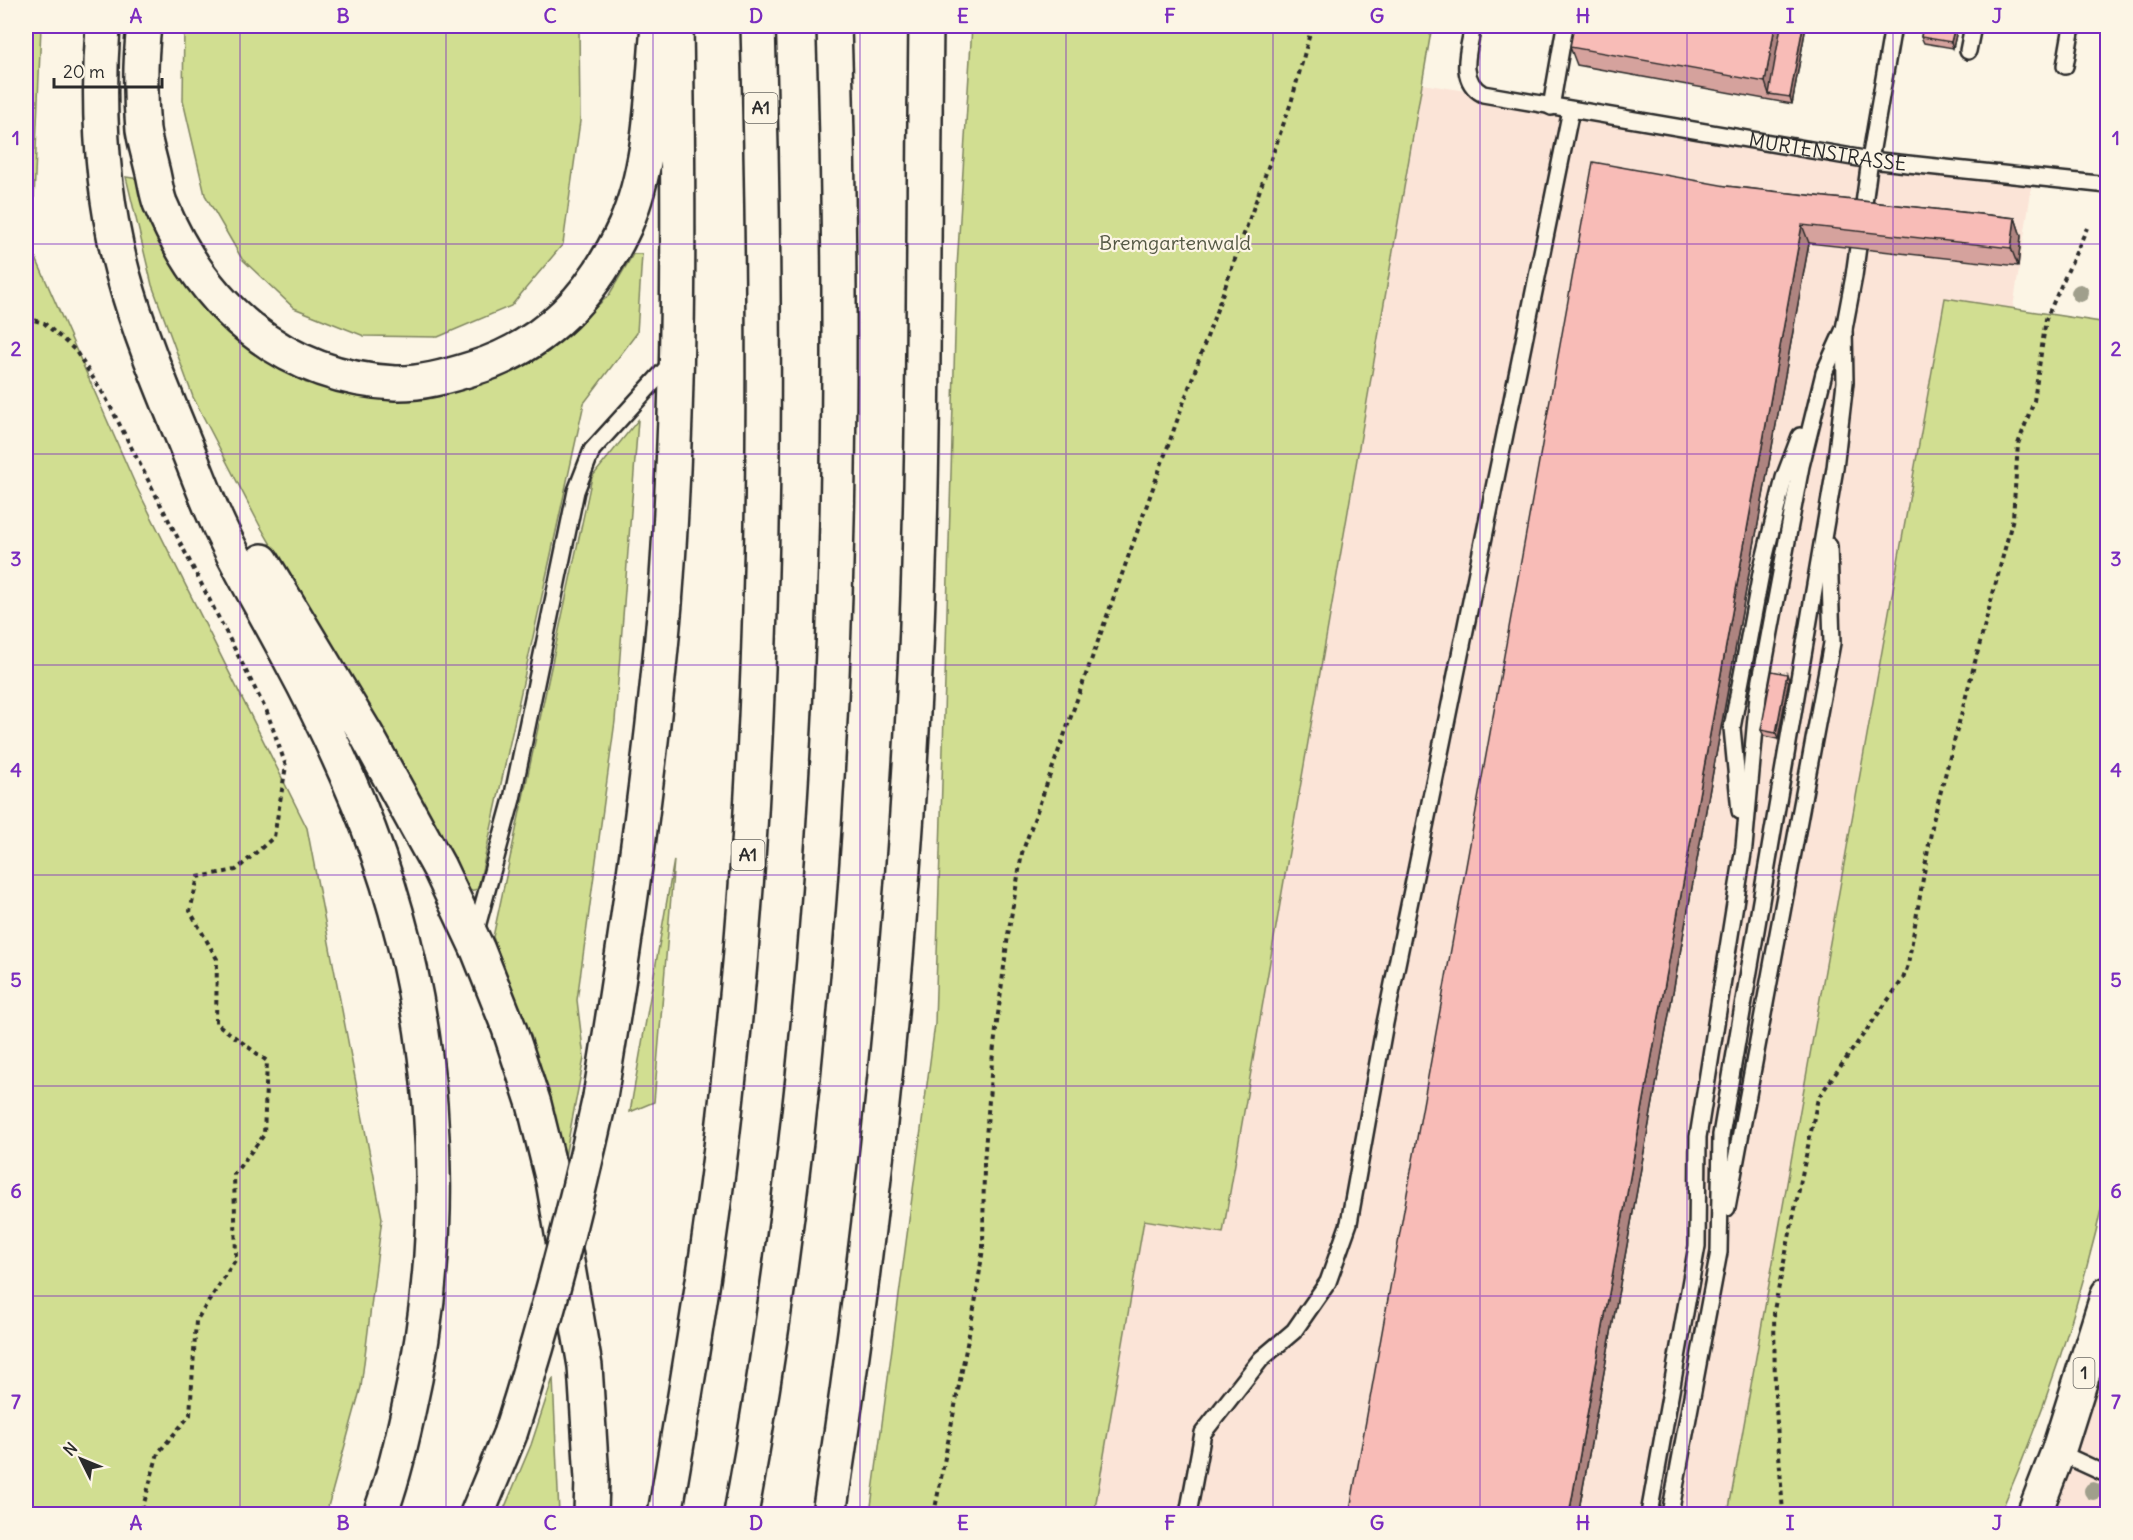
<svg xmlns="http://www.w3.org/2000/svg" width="2133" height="1540" font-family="Delius,sans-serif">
	<rect width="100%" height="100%" fill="#fcf5e5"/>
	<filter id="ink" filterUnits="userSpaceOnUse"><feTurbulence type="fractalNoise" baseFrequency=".0167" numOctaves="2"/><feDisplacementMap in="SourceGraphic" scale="12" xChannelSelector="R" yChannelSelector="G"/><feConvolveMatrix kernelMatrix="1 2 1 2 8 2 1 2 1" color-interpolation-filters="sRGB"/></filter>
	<g filter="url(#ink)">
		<path fill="#fbe4d7" d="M1422,84l611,95 -20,129 -68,-10 -217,1216h-634l50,-294 79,13z
			M2107,1341v173h-64z"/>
		<path fill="#d1de91" stroke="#7e845e" stroke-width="1.5" d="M26,26h15l-9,223 104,237 171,342 75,390 -21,169 -35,127h-300z
			M184,26h395l1,95 -17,123 -52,62 -73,31 -74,-1 -70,-28 -52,-49 -37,-64 -22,-94z
			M972,26h460l-209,1207 -79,-13 -50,294h-224l65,-490 22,-757z
			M126,177l13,2 24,65 44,67 46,40 53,32 80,13 77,-6 85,-38 61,-57 24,-41h9l-5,79 -53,70 -106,486 -9,2 -67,-123 -142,-242 -67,-129 -41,-112z
			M1945,298l162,25v860c-24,114 -61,225 -107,331h-272z
			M638,420l-23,301 -38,279 7,58 -20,104 -24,-91 -47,-134 99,-460z
			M674,860l-20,242 -24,10z
			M553,1378l6,136h-57l29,-69z"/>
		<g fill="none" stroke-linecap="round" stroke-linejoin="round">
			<defs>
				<g id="service">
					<path id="s1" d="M1473,26c-4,23 -16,54 10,68l387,66 238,25"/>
					<path d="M1968,51l5,-25"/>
					<path d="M2065,66l7,-40"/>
					<path d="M1551,107l14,-81"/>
					<path d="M1844,329l10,-53 16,-116 23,-134"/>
					<path d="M1740,811l-8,-83 30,-160 22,-90 16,-42"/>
					<path d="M475,934l37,-135 64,-308 16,-41 80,-88"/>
					<path d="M1727,1208l105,-565 -3,-97"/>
					<path d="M2058,1452l50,23"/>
					<path d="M1188,1514l15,-81 58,-74 33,-28 34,-49 21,-59 36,-200 186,-913"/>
					<path d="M1649,1514l48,-268 1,-109 46,-290 14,-151 43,-230 23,-93 20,-44 1,53 -10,86 -114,667 -2,117 -49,262"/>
				</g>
				<path id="primary" d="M2034,1514l24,-62 50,-158"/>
				<path id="motorway" d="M103,26c-6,83 -2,166 20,248 15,55 37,109 59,162 13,31 24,63 39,94 21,44 47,87 70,131 25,46 47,93 67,141 80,193 96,412 49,615 -7,32 -15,66 -27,97
					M144,26c-4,34 -4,70 -1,104 2,13 6,26 9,39 3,11 4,23 8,34 42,102 121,174 235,180 26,1 54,-7 79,-15 71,-22 120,-74 151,-142 27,-62 27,-134 33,-200
					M262,561l104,173 73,133 39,83 31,78 25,76 19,77 32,185 7,113 -1,35
					M600,1097c27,-164 51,-328 65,-493 15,-192 14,-386 11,-578
					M477,1514l33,-80
					M665,1514c25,-145 49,-291 64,-438 38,-349 39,-700 29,-1050
					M741,1514c90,-492 109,-989 93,-1488
					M829,1514c42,-272 71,-545 85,-820 11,-223 9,-446 12,-668"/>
			</defs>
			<use href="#service" stroke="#2b2b2b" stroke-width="20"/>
			<use href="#primary" stroke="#2b2b2b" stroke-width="38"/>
			<use href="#motorway" stroke="#2b2b2b" stroke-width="38"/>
			<path stroke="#2b2b2b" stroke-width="4" stroke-dasharray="4.5 4.5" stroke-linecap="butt" d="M26,318l18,5 31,27 31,48 161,314 19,54 -12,71 -38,33 -38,7 -8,34 27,48 -1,64 51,38 -3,74 -30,39 2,85 -40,62 -6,94 -32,38 -17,61
				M934,1514l42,-216 7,-50 1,-85 8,-101 16,-127 14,-82 269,-750 21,-77
				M1783,1514l-8,-120 -1,-84 44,-212 85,-119 5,-14 25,-144 80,-303 5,-74 16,-43 12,-82 41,-91"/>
			<use href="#service" stroke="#fcf5e5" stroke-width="15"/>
			<use href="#primary" stroke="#fcf5e5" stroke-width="33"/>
			<use href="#motorway" stroke="#fcf5e5" stroke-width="33"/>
			<defs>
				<path id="motorway-bridge" d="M510,1434c36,-111 65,-223 90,-337"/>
			</defs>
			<use href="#motorway-bridge" stroke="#2b2b2b" stroke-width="38" stroke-linecap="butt"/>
			<use href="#motorway-bridge" stroke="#fcf5e5" stroke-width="33"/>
		</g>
		<g fill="#a09f8c">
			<circle cx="2080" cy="293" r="9"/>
			<circle cx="2093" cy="1491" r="9"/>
		</g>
		<path fill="#d5a29d" stroke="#2b2b2b" stroke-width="1.5" d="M1806,26l-14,78 -215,-39 -7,-18z
			M1923,26h35l-5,22 -29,-5 -3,-6z
			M1726,186l289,32 6,18 -3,30 -209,-23 -231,1272h-229z
			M1789,680l-11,59 -14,-3 -3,-6z"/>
		<path fill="#ae8480" stroke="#2b2b2b" stroke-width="1.5" d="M1775,26h10l-16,68 -4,-12z
			M1803,26h3l-14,78 -2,-7z
			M1955,26h3l-5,22 -2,-6z
			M2015,218l6,18 -3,30 -7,-18z
			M1802,225l7,18 -231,1272h-9z
			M1787,674l2,6 -11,59 -2,-6z"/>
		<path fill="#f8bcb7" stroke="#2b2b2b" stroke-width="1.5" d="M1574,26h201l-10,56 -195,-35z
			M1781,26h22l-13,71 -21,-3z
			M1923,26h32l-4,16 -30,-5z
			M1593,162l133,24 289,32 -4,30 -209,-23 -233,1290h-220z
			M1772,671l15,3 -11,59 -15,-3z"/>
	</g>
	<path fill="none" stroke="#7b2cbf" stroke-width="1.5" stroke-opacity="0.55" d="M240,26v1488M446,26v1488M653,26v1488M860,26v1488M1066,26v1488M1273,26v1488M1480,26v1488M1687,26v1488M1893,26v1488M26,244h2082M26,454h2082M26,665h2082M26,875h2082M26,1086h2082M26,1296h2082"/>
	<g text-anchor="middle" stroke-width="4.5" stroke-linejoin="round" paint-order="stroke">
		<g fill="#fcf5e5" stroke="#6a6863" stroke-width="1.5">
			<rect x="744.5" y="93" width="33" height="30" rx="4.5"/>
			<rect x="731.5" y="840" width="33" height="30" rx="4.5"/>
			<rect x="2073.5" y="1358" width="21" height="30" rx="4.5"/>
		</g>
		<g font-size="18" font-weight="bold" fill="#2b2b2b">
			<text x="761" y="114">A1</text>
			<text x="748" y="861">A1</text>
			<text x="2084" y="1379">1</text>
		</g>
		<g font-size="20" fill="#2b2b2b" stroke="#fcf5e5">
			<text dy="7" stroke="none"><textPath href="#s1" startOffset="424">MURTENSTRASSE</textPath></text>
		</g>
		<g font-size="20" fill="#545844" stroke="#fcf5e5">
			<text x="1175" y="250">Bremgartenwald</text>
		</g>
	</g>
	<rect width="2133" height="1540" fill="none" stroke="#fcf5e5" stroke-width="66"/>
	<g transform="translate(81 1459) rotate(313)" stroke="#fcf5e5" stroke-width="4.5" paint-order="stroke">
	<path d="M0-4.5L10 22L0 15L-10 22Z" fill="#2b2b2b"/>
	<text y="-9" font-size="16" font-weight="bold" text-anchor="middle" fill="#2b2b2b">N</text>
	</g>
	<path d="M54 78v9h108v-9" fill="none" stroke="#2b2b2b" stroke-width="3"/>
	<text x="63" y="78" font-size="18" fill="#2b2b2b" stroke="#fcf5e5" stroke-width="4.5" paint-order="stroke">20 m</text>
	<rect x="33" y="33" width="2067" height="1474" fill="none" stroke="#7b2cbf" stroke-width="2"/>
	<g font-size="20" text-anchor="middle" font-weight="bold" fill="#7b2cbf">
		<text x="136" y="23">A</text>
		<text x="343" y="23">B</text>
		<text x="550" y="23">C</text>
		<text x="756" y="23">D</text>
		<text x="963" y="23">E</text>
		<text x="1170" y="23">F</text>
		<text x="1377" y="23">G</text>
		<text x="1583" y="23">H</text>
		<text x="1790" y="23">I</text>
		<text x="1997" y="23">J</text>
		<text x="16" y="145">1</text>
		<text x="2116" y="145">1</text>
		<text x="16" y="356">2</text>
		<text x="2116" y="356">2</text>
		<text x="16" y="566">3</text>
		<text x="2116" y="566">3</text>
		<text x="16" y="777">4</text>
		<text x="2116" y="777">4</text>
		<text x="16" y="987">5</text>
		<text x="2116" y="987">5</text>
		<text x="16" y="1198">6</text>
		<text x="2116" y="1198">6</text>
		<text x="16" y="1409">7</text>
		<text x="2116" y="1409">7</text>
		<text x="136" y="1530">A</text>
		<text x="343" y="1530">B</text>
		<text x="550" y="1530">C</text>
		<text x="756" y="1530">D</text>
		<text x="963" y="1530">E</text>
		<text x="1170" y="1530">F</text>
		<text x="1377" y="1530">G</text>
		<text x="1583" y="1530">H</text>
		<text x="1790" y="1530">I</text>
		<text x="1997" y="1530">J</text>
	</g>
</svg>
